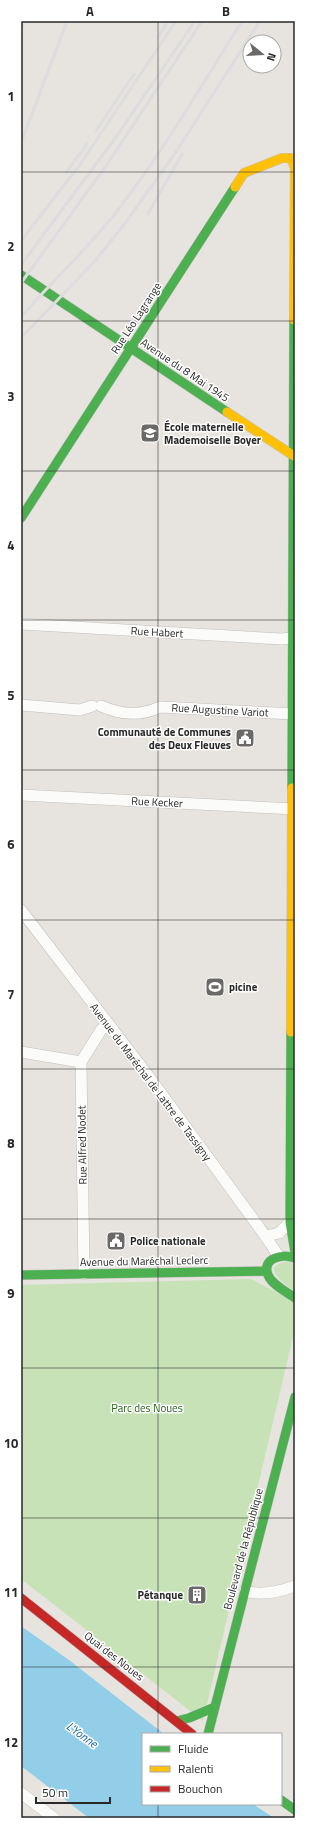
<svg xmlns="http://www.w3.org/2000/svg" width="316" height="1839" font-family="'Titillium Web',sans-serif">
	<rect width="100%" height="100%" fill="#e7e3de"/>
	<path fill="#c7e2b6" d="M290,1261l5,5v26c-13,-11 -37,-26 -5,-31z
		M251,1279l44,23v26l-92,393 -182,-142v-294z"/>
	<path fill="#92cee8" d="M215,979l7,11 -3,4 -3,1 -8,-12z
		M21,1626l48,34 95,74h-21v70h110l21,14h-185l-68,-52z"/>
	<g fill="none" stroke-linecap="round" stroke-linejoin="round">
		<defs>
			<path id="street" d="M21,624l260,15 13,-1
				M21,705l59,5 12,-4
				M101,706c20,9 40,10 59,1l133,7
				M21,795l274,14
				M21,910l126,164 114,156 17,25
				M21,1052l60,10
				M266,1236l13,-3 11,-11
				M84,1274l-3,-212 20,-32 7,-6
				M245,1591c17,5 34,1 50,-5
				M21,1793l33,25"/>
			<path id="fast" d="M21,275l206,137
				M21,518l214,-331
				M292,788l2,-468
				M291,1032l-1,190 5,30
				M295,1258c-12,-5 -34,0 -27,17 4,10 19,17 27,23
				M21,1275l246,-4
				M177,1721l12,-3 26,-11
				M208,1734l87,-337
				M281,1800l14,10"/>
			<path id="slow" d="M235,187l9,-14 38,-15h9l4,10 -1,152
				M227,412l67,44
				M291,1032l1,-244"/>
			<path id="jam" d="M21,1598l171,136"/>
		</defs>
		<use href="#street" stroke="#c0bfbf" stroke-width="12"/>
		<use href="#fast" stroke="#c0bfbf" stroke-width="10"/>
		<use href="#slow" stroke="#c0bfbf" stroke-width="10"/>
		<use href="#jam" stroke="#c0bfbf" stroke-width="10"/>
		<use href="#street" stroke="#fbfbfa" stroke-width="11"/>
		<use href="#fast" stroke="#4caf50" stroke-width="9"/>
		<use href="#slow" stroke="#ffc107" stroke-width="9"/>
		<use href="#jam" stroke="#c62828" stroke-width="9"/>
		<path stroke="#dddcde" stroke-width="3" d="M21,31l3,-10
			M158,38l10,-17
			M96,131l38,-57
			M21,143l46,-122
			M66,173l21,-29
			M148,214l34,-60
			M21,241l60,-78 95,-142
			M21,265l95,-128 79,-116
			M21,283l85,-117 96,-145
			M21,317c33,-38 70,-71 100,-111 44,-58 82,-123 121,-185
			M21,338l74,-77 28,-35 51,-71 86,-134"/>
	</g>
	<path fill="none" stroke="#282828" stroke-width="1" stroke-opacity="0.55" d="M158,21v1713M21,172h274M21,321h274M21,471h274M21,620h274M21,770h274M21,920h274M21,1069h274M21,1219h274M21,1368h274M21,1518h274M21,1667h274M158,1804v14"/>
	<defs>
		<symbol id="school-square" viewBox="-11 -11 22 22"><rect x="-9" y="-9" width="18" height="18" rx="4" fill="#6b6968" stroke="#fff"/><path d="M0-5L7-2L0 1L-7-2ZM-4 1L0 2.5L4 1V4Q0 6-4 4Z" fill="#fff"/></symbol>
		<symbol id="civic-square" viewBox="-11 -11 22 22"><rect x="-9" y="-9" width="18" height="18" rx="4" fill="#6b6968" stroke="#fff"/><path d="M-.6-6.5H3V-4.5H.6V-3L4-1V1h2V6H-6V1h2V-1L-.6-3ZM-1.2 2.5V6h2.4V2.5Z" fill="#fff"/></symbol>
		<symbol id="stadium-square" viewBox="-11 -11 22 22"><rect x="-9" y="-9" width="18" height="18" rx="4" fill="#6b6968" stroke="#fff"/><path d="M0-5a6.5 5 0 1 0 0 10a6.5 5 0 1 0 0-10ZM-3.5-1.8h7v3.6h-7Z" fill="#fff"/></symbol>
		<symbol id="building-square" viewBox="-11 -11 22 22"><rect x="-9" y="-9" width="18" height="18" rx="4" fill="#6b6968" stroke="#fff"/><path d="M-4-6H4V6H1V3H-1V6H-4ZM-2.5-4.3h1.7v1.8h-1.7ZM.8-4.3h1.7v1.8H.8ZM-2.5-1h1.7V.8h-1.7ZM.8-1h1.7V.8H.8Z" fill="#fff"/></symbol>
	</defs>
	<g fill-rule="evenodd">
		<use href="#school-square" x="139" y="422" width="22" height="22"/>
		<use href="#civic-square" x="234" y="727" width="22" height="22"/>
		<use href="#stadium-square" x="204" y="976" width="22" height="22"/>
		<use href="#civic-square" x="105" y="1230" width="22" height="22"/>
		<use href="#building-square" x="186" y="1584" width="22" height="22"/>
	</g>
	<g text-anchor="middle" stroke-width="3" stroke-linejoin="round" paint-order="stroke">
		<g font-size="11" fill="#282828" stroke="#fff">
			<text transform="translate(136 318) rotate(-57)" y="4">Rue Léo Lagrange</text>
			<text transform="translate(185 370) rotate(34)" y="4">Avenue du 8 Mai 1945</text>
			<text transform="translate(157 632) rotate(3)" y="4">Rue Habert</text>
			<text transform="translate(220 710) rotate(3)" y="4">Rue Augustine Variot</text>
			<text transform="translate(157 802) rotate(3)" y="4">Rue Kecker</text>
			<text transform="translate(151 1082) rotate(53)" y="4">Avenue du Maréchal de Lattre de Tassigny</text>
			<text transform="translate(82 1145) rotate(-91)" y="4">Rue Alfred Nodet</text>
			<text transform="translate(144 1261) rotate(-1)" y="4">Avenue du Maréchal Leclerc</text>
			<text transform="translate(243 1549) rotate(-75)" y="4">Boulevard de la République</text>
			<text transform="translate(114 1656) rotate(38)" y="4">Quai des Noues</text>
		</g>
		<g font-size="11" font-weight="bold" fill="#282828" stroke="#fff" text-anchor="start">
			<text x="164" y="431">École maternelle<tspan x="164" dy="13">Mademoiselle Boyer</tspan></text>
			<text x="231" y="736" text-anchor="end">Communauté de Communes<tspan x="231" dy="13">des Deux Fleuves</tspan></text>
			<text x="229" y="991">picine</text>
			<text x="130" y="1245">Police nationale</text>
			<text x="183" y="1599" text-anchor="end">Pétanque</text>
		</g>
		<g font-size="11" fill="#26631a" stroke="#fff">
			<text x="147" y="1412">Parc des Noues</text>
		</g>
		<g font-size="12" font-style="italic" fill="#0e6296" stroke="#fff">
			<text transform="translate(82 1735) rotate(36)" y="4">L'Yonne</text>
		</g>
	</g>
	<rect width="316" height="1839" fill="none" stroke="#ffffff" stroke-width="44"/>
	<rect x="142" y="1733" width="140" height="72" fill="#ffffff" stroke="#a9a9a9"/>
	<rect x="150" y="1746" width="20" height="6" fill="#4caf50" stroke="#a9a9a9"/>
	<text x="178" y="1753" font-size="12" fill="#282828">Fluide</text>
	<rect x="150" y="1766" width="20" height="6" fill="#ffc107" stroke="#a9a9a9"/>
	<text x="178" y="1773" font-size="12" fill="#282828">Ralenti</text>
	<rect x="150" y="1786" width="20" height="6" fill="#c62828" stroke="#a9a9a9"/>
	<text x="178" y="1793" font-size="12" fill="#282828">Bouchon</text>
	<g transform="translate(262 54) rotate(108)"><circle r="19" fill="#ffffff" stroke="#a9a9a9"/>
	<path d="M0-3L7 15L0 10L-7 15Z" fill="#6b6968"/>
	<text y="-6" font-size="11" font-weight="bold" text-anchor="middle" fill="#282828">N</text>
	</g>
	<path d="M36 1797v6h74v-6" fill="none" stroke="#282828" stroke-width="2"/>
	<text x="42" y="1797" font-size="12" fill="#282828" stroke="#ffffff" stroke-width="3" paint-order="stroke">50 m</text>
	<rect x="22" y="22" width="272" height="1795" fill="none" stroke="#282828" stroke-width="1.5"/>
	<g font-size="13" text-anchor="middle" font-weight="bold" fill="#282828">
		<text x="90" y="16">A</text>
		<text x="226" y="16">B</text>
		<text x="11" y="101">1</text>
		<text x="11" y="251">2</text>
		<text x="11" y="401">3</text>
		<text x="11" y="550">4</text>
		<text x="11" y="700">5</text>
		<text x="11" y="849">6</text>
		<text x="11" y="999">7</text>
		<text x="11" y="1148">8</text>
		<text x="11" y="1298">9</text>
		<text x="11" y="1448">10</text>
		<text x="11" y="1597">11</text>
		<text x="11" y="1747">12</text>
	</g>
</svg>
